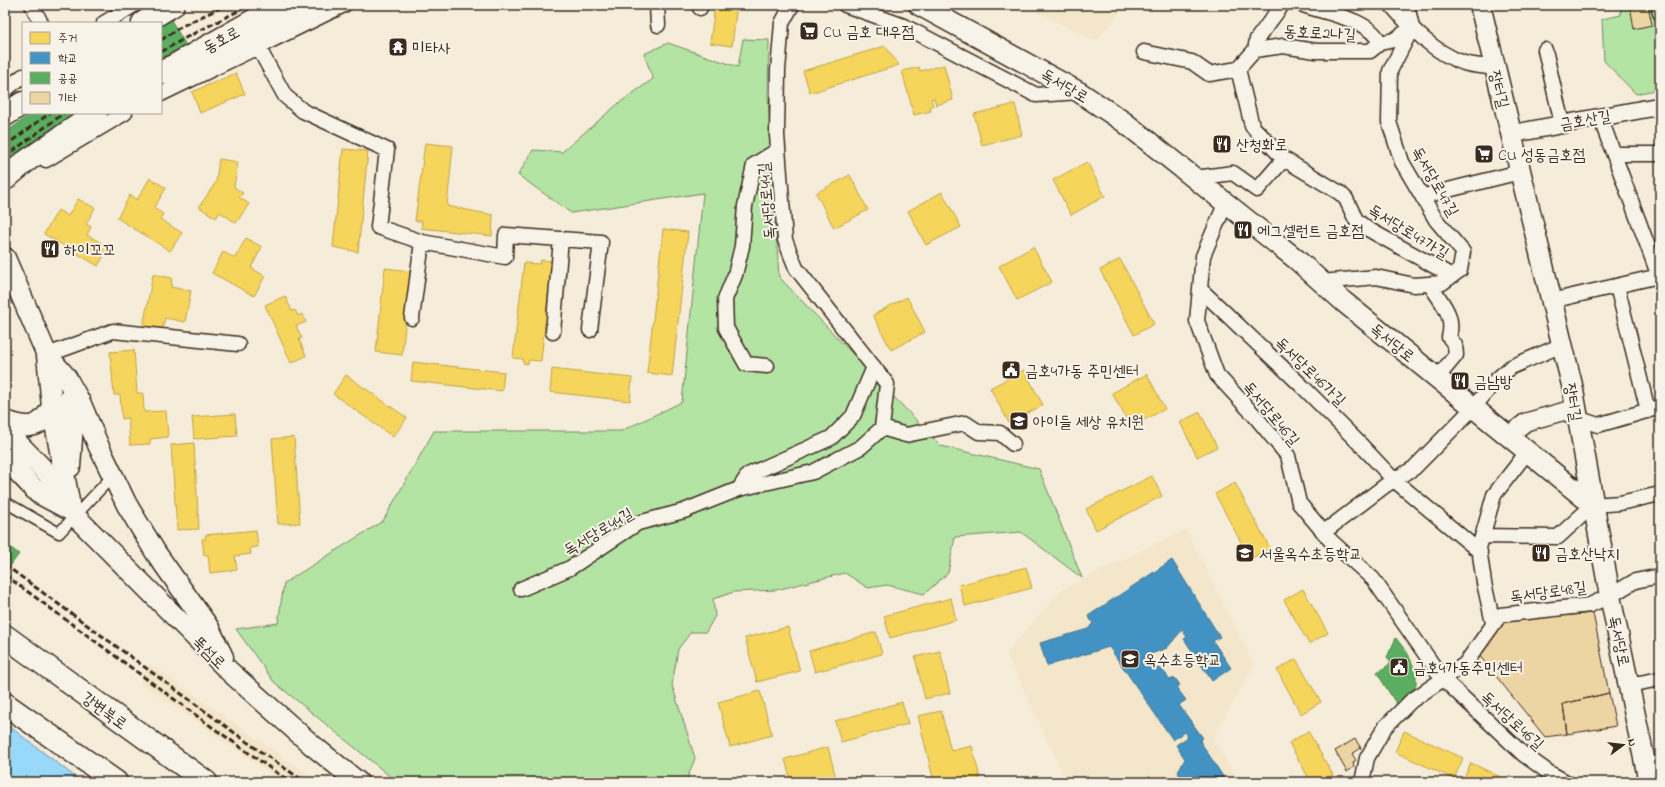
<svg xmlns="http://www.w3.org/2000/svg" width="1665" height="787" font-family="'Indie Flower','Poor Story',sans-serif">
	<rect width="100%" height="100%" fill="#f5edda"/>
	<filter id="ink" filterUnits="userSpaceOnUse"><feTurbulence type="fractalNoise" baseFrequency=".025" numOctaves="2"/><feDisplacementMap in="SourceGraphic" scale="8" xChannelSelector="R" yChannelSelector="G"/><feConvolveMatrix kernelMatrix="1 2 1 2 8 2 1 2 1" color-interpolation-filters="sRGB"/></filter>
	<g filter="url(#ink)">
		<path fill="#f3e6ca" d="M1022,5h104l-30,36z
			M1186,529l68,136 -41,73 26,44h-172l-61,-129 57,-64z
			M150,664l163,114 7,4h-38l-142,-100z"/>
		<path fill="#b3e4a4" stroke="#778761" d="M1620,5h40v84l-24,5 -32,-33 -2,-42 19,-4z
			M743,39l26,1 -1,58 11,179 162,169 98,23 43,109 -61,-46 -66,5 -7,36 -24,21 -37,-9 -19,3 -23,-15 -69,17 -42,2 -21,7 2,17 -9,16h-15l-13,17 -6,36 23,73 -9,24h-289l-123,-100 -38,-53 42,-6 6,-40 99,-62 51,-90h187l61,-29 21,-209 -132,20 -53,-38 15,-25 29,2 57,-49 34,-24 -9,-25 24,-11 70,24z"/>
		<path fill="#98d8f9" stroke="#7392a1" d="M5,723l77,59h-77z"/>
		<path fill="#f6d55c" stroke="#bea249" d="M715,5h22l-5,41 -22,-3z
			M885,46l14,19 -89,28 -7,-22z
			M944,65l9,35 -17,5 -2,-7 -3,1 2,7h-3l1,5 -17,4 -12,-44 17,-4 1,4z
			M236,73l9,21 -45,19 -8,-21z
			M1015,104l7,31 -40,10 -8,-31z
			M425,143l28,3 -6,60 46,9 -1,21 -71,-8 1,-7h-7z
			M343,149l25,2 -10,101 -25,-5z
			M219,159l19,3 -4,25 9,6 -4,4 10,7 -13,19 -16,-11 -4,6 -17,-11 17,-25z
			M1087,162l18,34 -34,19 -18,-35z
			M850,175l18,35 -34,18 -18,-35z
			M150,178l16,10 -12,20 9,6 -3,5 22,14 -12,18 -53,-33 13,-23 7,5z
			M942,192l19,35 -35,18 -18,-34z
			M78,199l17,9 -9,16 5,3 -4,8 22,12 -11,19 -54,-32 14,-24 10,6z
			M663,229l25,3 -16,144 -25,-3z
			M246,238l16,9 -11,21 14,8 -11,20 -42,-23 11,-21 12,6z
			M1033,247l19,35 -35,18 -18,-34z
			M1120,259l34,65 -20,11 -34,-65z
			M541,260l11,1 -6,53 6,1 -1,9 -6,-1 -4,38 -12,-1 -1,4 -5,-1v-4l-10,-1 11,-95 16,1z
			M385,268l26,3 -9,84 -26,-3z
			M153,274l19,4 -1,9 20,4 -6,31 -20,-4 -3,12 -19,-3z
			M285,296l7,15 3,-1 3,6 4,-2 4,8 -10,4 6,12 -3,1 7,17 -15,7 -26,-58z
			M907,297l18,35 -34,18 -18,-35z
			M134,350l3,43h6l1,19 22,-1 2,26 -18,2v5l-20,1 -2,-27 -6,1 -2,-24h-6l-4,-43z
			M413,362l91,10 -2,19 -91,-10z
			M552,369l80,9 -2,23 -80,-9z
			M1024,370l19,35 -34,18 -19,-35z
			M1147,374l18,35 -34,18 -19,-34z
			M346,375l61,43 -14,19 -60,-43z
			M1200,412l17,35 -20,10 -17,-35z
			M235,414l2,22 -43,3 -2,-22z
			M294,437l6,86 -22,1 -6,-85z
			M194,443l5,86 -22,1 -6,-85z
			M1152,476l10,20 -66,34 -10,-21z
			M1235,483l35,65 -20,11 -35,-65z
			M256,530l2,17 -8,1 1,6 -16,2 2,14 -27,3 -2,-18h-4l-2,-16h4l-1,-4z
			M1026,567l6,21 -67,18 -6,-21z
			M1303,589l25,44 -19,11 -25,-44z
			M951,598l5,22 -66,18 -6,-22z
			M788,627l12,44 -43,11 -12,-44z
			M876,632l6,22 -67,18 -6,-21z
			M940,651l10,42 -25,6 -10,-42z
			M1296,659l25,43 -20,12 -24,-44z
			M760,691l12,44 -42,12 -12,-45z
			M902,702l6,22 -67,18 -6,-21z
			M941,711l10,40 21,-5 9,36h-47l-16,-66z
			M1308,731l25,44 -13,7h-9l-22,-39z
			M1404,731l59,27 -9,21 -59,-27z
			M828,747l9,35h-46l-6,-23z
			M1471,763l40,19h-49z"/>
		<path fill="#4393c3" stroke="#417492" d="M1172,560l48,77 -7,4 18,27 -19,13 -28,-42 3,-2 -5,-7 -15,18 -24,9 6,10 12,2 5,5 3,6 6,-2 5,7 -4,2 10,13 -7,5 24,33 -3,3 24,37 -6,4h-35l-2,-2 -3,-9 7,-12 -9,-14 12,-8 -4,-5 -11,8 -64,-93 -62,19 -7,-23 48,-14 5,-6 -5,-7z"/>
		<path fill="#5aae61" stroke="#51864d" d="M171,20l16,27 -26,16v-37z
			M32,113h45l-72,53v-33z
			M5,543l14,11 -14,19z
			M1396,638l12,16 8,18v12l-3,8 -16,13 -20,-32 14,-10 -4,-6z"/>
		<path fill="#edd4a3" stroke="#3b2a1e" d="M1630,5h18l4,20 -18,4z
			M1593,613l16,80 -46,11 4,30 -22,3 -66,-82 24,-34z
			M1609,693l7,33 -49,8 -4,-30z
			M1355,739l6,9 -9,6 4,6 -3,3 1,4 -7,5 -12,-21z"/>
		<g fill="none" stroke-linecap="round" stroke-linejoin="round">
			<defs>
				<path id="pedestrian" d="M5,502l54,31 47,-50 8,-5"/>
				<path id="minor" d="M32,5l9,18
					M657,5l1,20
					M845,5l59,21 132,69 43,-3
					M1303,5c22,8 67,14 77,38l14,-3 16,-11
					M1391,5c20,23 43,48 73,58 10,3 21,3 31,5
					M1407,5l5,22
					M1659,5l1,8
					M700,8l1,-3
					M104,23l30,-18
					M258,47l27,49 18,15 84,39 -9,77 44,15 -10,76
					M1255,50l28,-4 33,5h54l10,-8
					M1545,50l17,74
					M1144,52l48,10 17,12 29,-5 17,-19 2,-11 25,-34
					M1238,69l14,57 32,33 56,34 6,6 10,21 10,8 86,48
					M5,90l18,-14
					M161,94l183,-89
					M1600,117l60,162
					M1614,154h46
					M46,160l79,-47
					M1195,178l38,-5 24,17 27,-31
					M1424,196l96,-24
					M1226,202l-23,54 -6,65 20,54 38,41 33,40 11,47 32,38 42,38 69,99 81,76 25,18 18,10
					M422,242l83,15 1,-22 95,7 -11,88
					M1321,282l55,-5 38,8 28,-2 18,-13 3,-18 -27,-32 -34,-58 -13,-40 1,-51 22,-43
					M1430,284c11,19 25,30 19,53l6,8 1,10 -19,23
					M1617,286l31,125
					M1200,289l103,98 59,59 32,34 86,72
					M1551,301l108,-25
					M553,332l8,-93
					M47,355l66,-24 125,13
					M767,366l-21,-2 -20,-36 -1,-29 10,-24 7,-29 3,-40 9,-41 24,-15
					M1577,418l21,7 62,-18
					M882,428l24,7 59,-12 14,9 21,1 13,11
					M739,489l9,-14 83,-37 22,-22 21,-49
					M1324,532l62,-47 28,-17 60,-61 21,-26 16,-14 51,-22
					M1482,536l76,1 35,-32 27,-2 40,-9
					M521,589l49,-21 68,-45 46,-12 55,-22 74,-17 48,-25 21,-19 5,-44 -91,-116 -11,-28 -8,-105 1,-65 4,-47 10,-18
					M1493,623l-9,-40 -5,-35 15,-53 34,-44
					M1629,685l31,-6
					M1362,782l5,-24 18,-31 26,-26 54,-37 35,-49 90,-10 20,-9 25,-15 25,-5"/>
				<path id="tertiary" d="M1511,134l149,-28
					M1508,436l18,-14 39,-11 12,7"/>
				<path id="secondary" d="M919,5l160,87 45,30 172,137 48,43 249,203
					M1480,5l92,380 38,211 39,186
					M167,74l27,-6 125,-63
					M5,258l42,97 19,22 14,25 19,45 28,58 29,48 53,75 14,29
					M47,355l5,52 17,94
					M5,421c24,8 34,9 47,-14
					M5,430l43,44 28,43 153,154 83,74 46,37
					M5,458l33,35 32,17
					M70,467l3,-43 -2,-29"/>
				<path id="primary" d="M143,23l30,-18
					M161,73l120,-68
					M5,115l18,-12
					M5,179l20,-17 71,-49"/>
				<path id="trunk" d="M5,636l201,146
					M5,704l111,78"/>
			</defs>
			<use href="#pedestrian" stroke="#3b2a1e" stroke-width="13"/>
			<use href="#minor" stroke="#3b2a1e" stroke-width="17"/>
			<use href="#tertiary" stroke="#3b2a1e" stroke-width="20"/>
			<use href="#secondary" stroke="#3b2a1e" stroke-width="23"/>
			<use href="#primary" stroke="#3b2a1e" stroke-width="25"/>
			<use href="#trunk" stroke="#3b2a1e" stroke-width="25"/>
			<use href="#pedestrian" stroke="#f7f3e8" stroke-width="10"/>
			<use href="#minor" stroke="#f7f3e8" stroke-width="14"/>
			<use href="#tertiary" stroke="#f7f3e8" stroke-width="17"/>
			<use href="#secondary" stroke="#f7f3e8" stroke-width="20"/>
			<use href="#primary" stroke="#f7f3e8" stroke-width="22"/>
			<use href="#trunk" stroke="#f7f3e8" stroke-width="22"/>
			<path stroke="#3b2a1e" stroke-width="3" stroke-dasharray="6 3" stroke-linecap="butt" d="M161,40l21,-14 44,-21
				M161,52l26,-15 63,-32
				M5,146l45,-33
				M5,157l59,-44
				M5,565l249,182 51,35
				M5,575l207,152 78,55"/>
		</g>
	</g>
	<defs>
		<symbol id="supermarket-square" viewBox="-11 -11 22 22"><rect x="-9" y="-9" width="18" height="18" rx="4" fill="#3b2a1e" stroke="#f7f3e8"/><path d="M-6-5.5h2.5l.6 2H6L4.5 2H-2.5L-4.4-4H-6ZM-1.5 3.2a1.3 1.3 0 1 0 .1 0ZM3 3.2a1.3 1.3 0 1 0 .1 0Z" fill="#fff"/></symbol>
		<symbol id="temple-square" viewBox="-11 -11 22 22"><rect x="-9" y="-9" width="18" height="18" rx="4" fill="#3b2a1e" stroke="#f7f3e8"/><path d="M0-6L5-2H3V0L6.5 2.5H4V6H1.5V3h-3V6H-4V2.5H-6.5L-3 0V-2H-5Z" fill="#fff"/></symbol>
		<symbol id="restaurant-square" viewBox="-11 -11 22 22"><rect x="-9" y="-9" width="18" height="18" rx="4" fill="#3b2a1e" stroke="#f7f3e8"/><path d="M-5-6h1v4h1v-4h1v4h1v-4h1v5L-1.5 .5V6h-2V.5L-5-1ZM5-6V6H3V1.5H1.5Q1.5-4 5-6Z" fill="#fff"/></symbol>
		<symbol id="civic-square" viewBox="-11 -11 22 22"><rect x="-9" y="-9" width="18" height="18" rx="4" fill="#3b2a1e" stroke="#f7f3e8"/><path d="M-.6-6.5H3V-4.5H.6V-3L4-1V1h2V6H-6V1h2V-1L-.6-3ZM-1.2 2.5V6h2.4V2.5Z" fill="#fff"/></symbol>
		<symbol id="school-square" viewBox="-11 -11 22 22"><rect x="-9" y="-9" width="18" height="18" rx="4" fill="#3b2a1e" stroke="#f7f3e8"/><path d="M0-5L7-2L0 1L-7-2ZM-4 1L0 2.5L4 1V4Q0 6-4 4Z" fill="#fff"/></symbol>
	</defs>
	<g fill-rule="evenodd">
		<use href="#supermarket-square" x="798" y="20" width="22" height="22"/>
		<use href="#temple-square" x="387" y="36" width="22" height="22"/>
		<use href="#restaurant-square" x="1211" y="133" width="22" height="22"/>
		<use href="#supermarket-square" x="1473" y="143" width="22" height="22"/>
		<use href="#restaurant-square" x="1232" y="219" width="22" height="22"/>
		<use href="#restaurant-square" x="39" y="238" width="22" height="22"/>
		<use href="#civic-square" x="1000" y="359" width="22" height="22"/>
		<use href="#restaurant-square" x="1449" y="370" width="22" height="22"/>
		<use href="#school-square" x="1008" y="410" width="22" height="22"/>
		<use href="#school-square" x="1234" y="542" width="22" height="22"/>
		<use href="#restaurant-square" x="1530" y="542" width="22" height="22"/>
		<use href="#school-square" x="1119" y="648" width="22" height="22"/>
		<use href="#civic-square" x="1388" y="656" width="22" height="22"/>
	</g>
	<g text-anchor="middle" stroke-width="4" stroke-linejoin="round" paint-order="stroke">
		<g font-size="16" fill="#3b2a1e" stroke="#f7f3e8" text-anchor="start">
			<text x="823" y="37">CU 금호 대우점</text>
			<text x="412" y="53">미타사</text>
			<text x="1236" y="150">산청화로</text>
			<text x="1498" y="160">CU 성동금호점</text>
			<text x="1257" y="236">에그셀런트 금호점</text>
			<text x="64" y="255">하이꼬꼬</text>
			<text x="1025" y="376">금호4가동 주민센터</text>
			<text x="1474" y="387">금남방</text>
			<text x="1033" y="427">아이들 세상 유치원</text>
			<text x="1259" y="559">서울옥수초등학교</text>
			<text x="1555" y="559">금호산낙지</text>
			<text x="1144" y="665">옥수초등학교</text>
			<text x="1413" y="673">금호4가동주민센터</text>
		</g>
		<g font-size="16" fill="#3b2a1e" stroke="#f7f3e8">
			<text transform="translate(1320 32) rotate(3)" y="6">동호로2나길</text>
			<text transform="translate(221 39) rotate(-29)" y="6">동호로</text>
			<text transform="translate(1065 85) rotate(30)" y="6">독서당로</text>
			<text transform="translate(1500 89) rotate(76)" y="6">장터길</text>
			<text transform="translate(1585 119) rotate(-10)" y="6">금호산길</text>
			<text transform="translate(1436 181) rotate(60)" y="6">독서당로47길</text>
			<text transform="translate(766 201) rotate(-95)" y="6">독서당로44길</text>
			<text transform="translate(1409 231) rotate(31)" y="6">독서당로47가길</text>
			<text transform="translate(1393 342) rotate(39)" y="6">독서당로</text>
			<text transform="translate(1311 371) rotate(44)" y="6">독서당로46가길</text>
			<text transform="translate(1574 402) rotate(80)" y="6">장터길</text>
			<text transform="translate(1272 413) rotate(50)" y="6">독서당로46길</text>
			<text transform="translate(598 531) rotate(-31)" y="6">독서당로44길</text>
			<text transform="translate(1548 591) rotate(-8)" y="6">독서당로48길</text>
			<text transform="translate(1620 641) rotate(78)" y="6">독서당로</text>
			<text transform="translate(210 652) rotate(45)" y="6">뚝섬로</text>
			<text transform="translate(105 710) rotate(36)" y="6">강변북로</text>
			<text transform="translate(1513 720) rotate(42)" y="6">독서당로46길</text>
		</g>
	</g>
	<rect width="1665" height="787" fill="none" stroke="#f7f3e8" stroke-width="20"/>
	<rect x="10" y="10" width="1645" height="767" fill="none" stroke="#3b2a1e" stroke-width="1.5" filter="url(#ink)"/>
	<rect x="22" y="22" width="140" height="92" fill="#f7f3e8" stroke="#aca397"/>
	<rect x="30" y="32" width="20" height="12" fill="#f6d55c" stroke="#aca397"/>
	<text x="58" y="42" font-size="12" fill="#3b2a1e">주거</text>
	<rect x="30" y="52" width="20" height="12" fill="#4393c3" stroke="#aca397"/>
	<text x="58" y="62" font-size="12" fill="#3b2a1e">학교</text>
	<rect x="30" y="72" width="20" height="12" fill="#5aae61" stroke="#aca397"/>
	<text x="58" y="82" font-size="12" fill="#3b2a1e">공공</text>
	<rect x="30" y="92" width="20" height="12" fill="#edd4a3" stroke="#aca397"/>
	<text x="58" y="102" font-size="12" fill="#3b2a1e">기타</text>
	<g transform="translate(1623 745) rotate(75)" stroke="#f7f3e8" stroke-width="3" paint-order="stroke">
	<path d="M0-3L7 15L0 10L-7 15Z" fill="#3b2a1e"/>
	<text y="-6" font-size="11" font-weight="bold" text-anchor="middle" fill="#3b2a1e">N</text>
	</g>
</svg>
